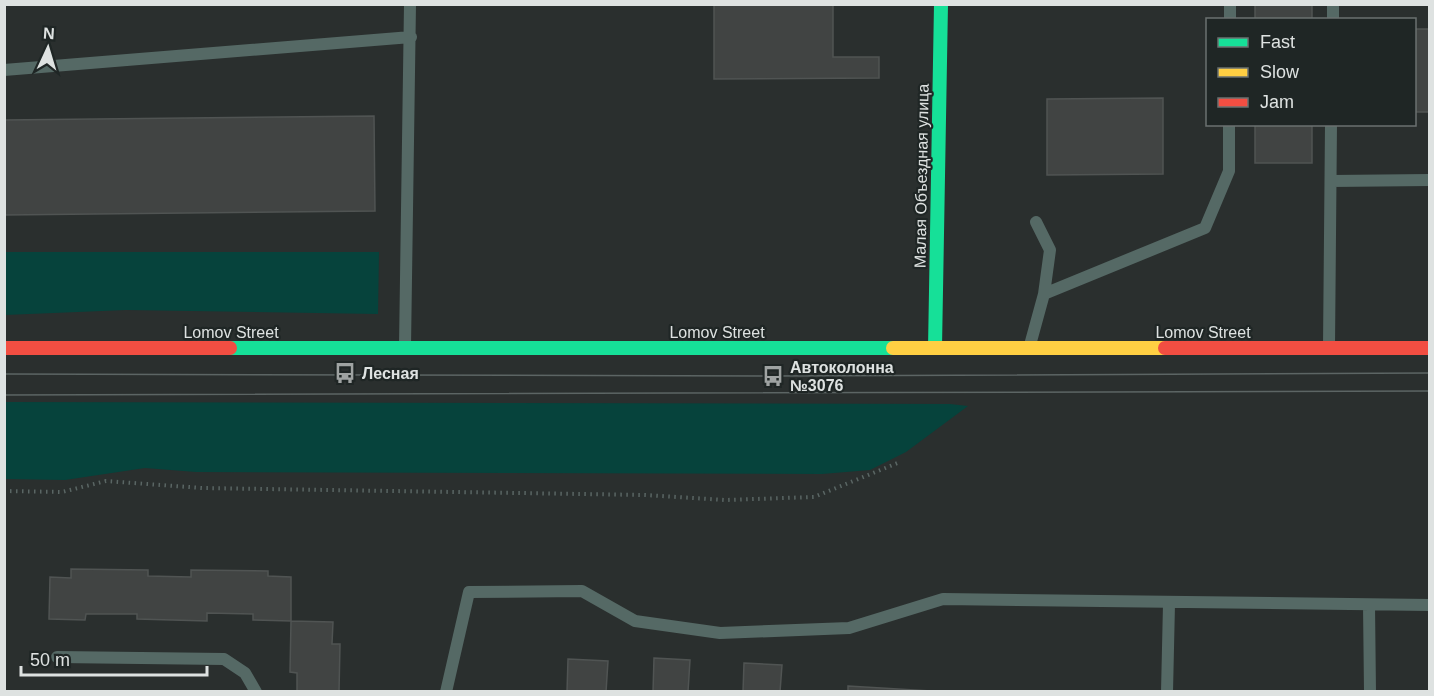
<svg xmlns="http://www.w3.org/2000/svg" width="1434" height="696" font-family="Arial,sans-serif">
	<rect width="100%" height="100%" fill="#2a2f2e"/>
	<path fill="#06433c" d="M5,252h374l-1,62 -252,-4 -121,5z
		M5,402l945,2 18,2 -62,46 -36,18 -48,4 -626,-2 -51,-4 -80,12 -60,-1z"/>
	<path fill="#414443" stroke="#505453" stroke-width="1.5" d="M714,4h119v53h46v21l-165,1z
		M1255,4h57v16h-57z
		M1414,29h16v83h-16z
		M1163,98v76l-116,1v-76z
		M374,116l1,95 -371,4v-95z
		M1255,124h57v39h-57z
		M71,569l77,1v6l43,1v-7l77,1v5l23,1v44l-38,-1v-6l-46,-1v8l-70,-2v-5h-51l-1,6 -36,-1 1,-42 21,1z
		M291,621l42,1 -1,22h8l-1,48h-42v-19l-7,-1z
		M654,658l36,2 -2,32h-35z
		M568,659l40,2 -2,31h-39z
		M744,663l38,2 -2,27h-37z
		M848,686l100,6h-100z"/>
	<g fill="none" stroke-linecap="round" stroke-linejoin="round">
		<path stroke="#5a6664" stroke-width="4" stroke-dasharray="1.5 4.5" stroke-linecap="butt" d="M4,491l58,1 44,-11 96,7 443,7 80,5 89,-3 86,-35"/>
		<path stroke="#556965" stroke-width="12" d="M1230,4v16
			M1333,20v-16
			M4,70l407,-33
			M1331,181l99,-1
			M1036,222l14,28 -6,44
			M1030,345l14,-51 161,-66 24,-57v-47
			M405,347l5,-343
			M1329,347l2,-223
			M1369,605l1,87
			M57,657l167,2 21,14 11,19
			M446,692l23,-100 113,-1 53,30 85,12 129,-5 94,-29 487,6
			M1167,692l2,-88"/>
		<path stroke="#16e098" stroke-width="14" d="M230,348h663
			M935,348l6,-344"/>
		<path stroke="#ffcf43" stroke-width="14" d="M893,348h272"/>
		<path stroke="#f24e42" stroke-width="14" d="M4,348h226
			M1165,348h265"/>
		<path stroke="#5c6564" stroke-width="1.5" d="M4,374l769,2 657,-3
			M4,395l1426,-4"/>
	</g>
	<defs>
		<symbol id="bus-bare" viewBox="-9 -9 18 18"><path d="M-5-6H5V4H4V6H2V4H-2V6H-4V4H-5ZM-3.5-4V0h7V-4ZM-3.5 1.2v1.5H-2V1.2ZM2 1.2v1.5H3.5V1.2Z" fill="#9fa3a2" stroke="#1f2625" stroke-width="2.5" paint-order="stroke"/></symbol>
	</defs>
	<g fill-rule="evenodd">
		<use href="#bus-bare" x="330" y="358" width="30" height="30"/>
		<use href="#bus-bare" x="758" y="361" width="30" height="30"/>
	</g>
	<g text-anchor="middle" stroke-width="4.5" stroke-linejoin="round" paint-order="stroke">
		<g font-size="16" fill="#dee2e1" stroke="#1f2625">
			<text transform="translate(921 176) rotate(-89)" y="6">Малая Объездная улица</text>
			<text x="231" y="338">Lomov Street</text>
			<text x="717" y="338">Lomov Street</text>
			<text x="1203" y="338">Lomov Street</text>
		</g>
		<g font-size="16" font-weight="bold" fill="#dee2e1" stroke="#1f2625" text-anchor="start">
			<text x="790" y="373">Автоколонна<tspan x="790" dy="18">№3076</tspan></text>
			<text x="362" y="379">Лесная</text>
		</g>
	</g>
	<rect width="1434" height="696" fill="none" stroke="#dee2e1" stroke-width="12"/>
	<rect x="1206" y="18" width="210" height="108" fill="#1f2625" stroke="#6b7170" stroke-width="1.5"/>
	<rect x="1218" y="38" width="30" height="9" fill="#16e098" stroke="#6b7170" stroke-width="1.5"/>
	<text x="1260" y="48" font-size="18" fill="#dee2e1">Fast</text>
	<rect x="1218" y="68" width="30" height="9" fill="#ffcf43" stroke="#6b7170" stroke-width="1.5"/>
	<text x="1260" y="78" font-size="18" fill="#dee2e1">Slow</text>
	<rect x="1218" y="98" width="30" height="9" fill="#f24e42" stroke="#6b7170" stroke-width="1.5"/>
	<text x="1260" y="108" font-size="18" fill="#dee2e1">Jam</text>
	<g transform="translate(48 48) rotate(4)" stroke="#1f2625" stroke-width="4.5" paint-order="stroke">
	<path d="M0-4.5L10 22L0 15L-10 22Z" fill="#dee2e1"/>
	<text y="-9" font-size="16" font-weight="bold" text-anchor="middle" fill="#dee2e1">N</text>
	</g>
	<path d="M21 666v9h186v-9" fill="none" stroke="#dee2e1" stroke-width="3"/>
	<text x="30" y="666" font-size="18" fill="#dee2e1" stroke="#1f2625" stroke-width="4.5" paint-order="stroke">50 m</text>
</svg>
